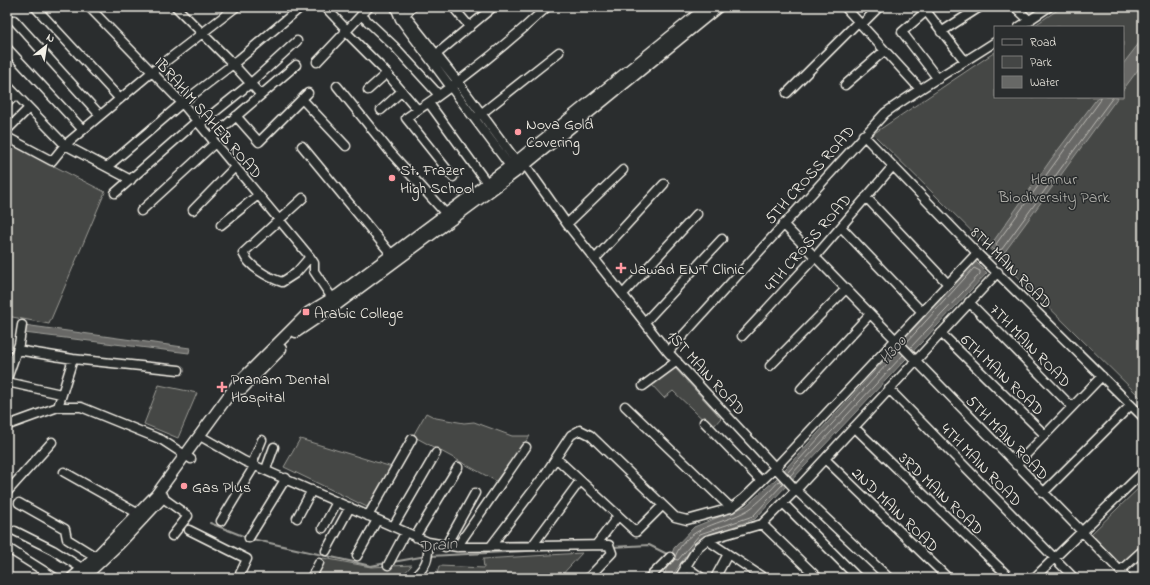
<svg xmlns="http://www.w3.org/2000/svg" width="1150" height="585" font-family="'Indie Flower',sans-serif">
	<rect width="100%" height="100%" fill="#2a2d2e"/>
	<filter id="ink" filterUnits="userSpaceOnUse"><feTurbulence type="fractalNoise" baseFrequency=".025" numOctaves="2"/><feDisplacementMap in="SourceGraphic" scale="8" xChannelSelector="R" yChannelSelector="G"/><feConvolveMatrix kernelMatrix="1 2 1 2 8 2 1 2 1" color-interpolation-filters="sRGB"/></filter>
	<g filter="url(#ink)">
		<path fill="#444645" stroke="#9c9c96" d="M1062,7h81v393l-270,-266 122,-82v45h128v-70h-91z
			M7,142l98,50 -56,132 -42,-8z
			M674,367l47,51 -9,10 -39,-37 -9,7 -13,-14z
			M159,385l38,8 -19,45 -34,-14z
			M426,413l10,5 28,5 10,-1 38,14h18l-34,45 -83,-45z
			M300,439l92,28 -25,40 -83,-40z
			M1143,484v59l-23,21 -29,-30z
			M582,553l-23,25h-123l3,-12 45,2 -1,-9z
			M323,558l48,9 41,-2 -12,13h-86z"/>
		<path fill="#676866" stroke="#9f9f9a" d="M1143,38v25l-20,27v-26z
			M1098,97h20l-117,160 -11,-11 62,-88z
			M975,261l12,12 -232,246 -52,18 -18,20 -14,21h-8l11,-30 20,-21 52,-21 30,-27z
			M24,325l166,23 -1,5 -165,-20z"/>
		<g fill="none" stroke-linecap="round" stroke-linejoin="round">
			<path stroke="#bcbab4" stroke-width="1" d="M1101,97l-1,4 -104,143 3,6 3,-1 111,-152
				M906,343l68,-75 6,3v3l-70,74
				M787,473l112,-122
				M790,476l113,-121
				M675,557c12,-32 47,-32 73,-47 11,-7 23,-20 32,-30
				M674,559l4,1 22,-26 53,-18 30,-32"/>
			<path stroke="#9f9f9a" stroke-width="2" d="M988,259l7,-9
				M210,523l38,15
				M252,539l119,27 15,-3
				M612,547l37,-2 20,10
				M430,556l115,-6
				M393,562l33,-6"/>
			<defs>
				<path id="minor" d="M35,7l85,92
					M89,7l93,96 128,154 4,6v8l18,27
					M176,7l57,57 28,31 -50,43
					M395,7l10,8 53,67 62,84
					M453,7l17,20
					M845,7l75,82
					M931,7l-29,25 36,47
					M1015,7l15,14
					M396,9l4,10 113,151
					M328,10l18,19
					M926,11l39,50
					M361,15l33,31 45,49
					M402,18l10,-11
					M14,20l86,95
					M861,25l18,-18
					M1019,27l30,-20
					M345,31l38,38 35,41
					M941,32l39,-25
					M7,48l76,82
					M432,58l61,-51
					M317,62l52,-55
					M7,85l58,60 -13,16 -45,-24
					M845,85l39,-34
					M337,86l54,67 55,61
					M368,90l19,-17
					M787,93l71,-71
					M261,95l35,-30
					M302,99l44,47
					M7,103l9,-8
					M429,103l58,80
					M381,110l21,-19
					M236,116l23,26 49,-49
					M477,117l82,-65
					M200,124l51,-41 46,-42
					M7,130l22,-22
					M863,135l114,118 166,164
					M302,146l89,108
					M520,163l6,3 41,58 101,128 128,138 93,88
					M107,167l75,-64 55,-42 64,-54
					M453,177l-47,-59c50,-33 97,-70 141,-111
					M131,180l-66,-35 87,-73 84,-65
					M115,193l82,-72
					M866,197l82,87
					M303,198l-60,55c6,14 26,25 39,29l14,-9 14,-16
					M193,210l42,-43
					M141,211l74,-68
					M567,224l56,-54
					M783,224l344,354
					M221,225l37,-30
					M841,227l81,85
					M595,259l69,-75
					M623,294l74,-80
					M969,302l103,105
					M645,322l77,-83
					M941,333l104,102
					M742,336l73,-79 78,-91
					M17,350l56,9 106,11
					M668,352l217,-239c35,-25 73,-47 110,-71
					M770,366l76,-77
					M7,379l12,-35 3,-19
					M7,382l54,12
					M643,386l34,-25
					M801,389l69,-75
					M889,389l185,189
					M625,406l106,102
					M58,407l15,-48
					M704,422l57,59
					M7,424h4l47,-17h23l81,33 29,19
					M854,427l156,151
					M200,436l44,25 184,81 29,5 152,-2 3,8 -24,25
					M556,458l80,74 26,-26
					M825,459l123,119
					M252,464l10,-24
					M1016,465l86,-89
					M266,469l8,-22
					M64,472l73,41
					M7,492l45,-50
					M1043,493l88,-88
					M163,498l25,18 -16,20
					M19,503l46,26 2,10 29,18
					M783,503l75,75
					M368,516l44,-77
					M297,518l15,-28
					M221,521l34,-56
					M762,524l56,54
					M393,527l43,-74
					M323,528l14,-26
					M189,530l58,29 -9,19
					M15,531l38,19 30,19
					M415,537l43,-70
					M249,538l37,-60
					M596,545l22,-29
					M491,546l53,-70 27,-41 9,-5 10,5 85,82 12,3 44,-12 12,-9 32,-31 202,-215
					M532,546l48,-65
					M445,547l30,-54
					M457,547l69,-100
					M9,549l46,29
					M326,551l24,-44
					M728,554l-21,-14 55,-16 34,-34 202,-218
					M357,556l20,-36
					M388,565l17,-32
					M685,566l17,12
					M1120,571l23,-21
					M311,578l8,-15
					M414,578c12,-12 15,-18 14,-36
					M649,578l21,-21
					M679,578l19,-31 9,-7
					M715,578l13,-24 36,24
					M1034,578l109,-106"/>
				<path id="major" d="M296,332l43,-29 182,-135 197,-161
					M242,389l39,-40
					M72,578l24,-21 60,-62 81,-111 72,-72 30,-18 178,-133 190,-154
					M83,578l36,-34 44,-47"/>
			</defs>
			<use href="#minor" stroke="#f4f1e8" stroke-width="11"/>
			<use href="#major" stroke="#f4f1e8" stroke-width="13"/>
			<use href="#minor" stroke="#2a2d2e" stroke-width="8"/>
			<use href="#major" stroke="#2a2d2e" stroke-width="10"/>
		</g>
	</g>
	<g fill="#ff9aa2" stroke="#2a2d2e" stroke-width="1.5">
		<circle cx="518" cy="132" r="4"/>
		<circle cx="392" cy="178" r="4"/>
		<path d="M619 262h4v4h4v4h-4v4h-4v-4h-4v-4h4z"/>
		<rect x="302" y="308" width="8" height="8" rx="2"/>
		<path d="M220 381h4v4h4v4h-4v4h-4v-4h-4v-4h4z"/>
		<circle cx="184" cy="486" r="4"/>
	</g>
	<g text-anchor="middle" stroke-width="3" stroke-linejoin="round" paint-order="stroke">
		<g font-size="16" fill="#f4f1e8" stroke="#2a2d2e">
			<text transform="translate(209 117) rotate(49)" y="6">IBRAHIM SAHEB ROAD</text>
			<text transform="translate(809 174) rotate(-48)" y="6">5TH CROSS ROAD</text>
			<text transform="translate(807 242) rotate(-49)" y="6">4TH CROSS ROAD</text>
			<text transform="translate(1012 267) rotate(45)" y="6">8TH MAIN ROAD</text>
			<text transform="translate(1031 345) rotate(46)" y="6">7TH MAIN ROAD</text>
			<text transform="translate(707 372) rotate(48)" y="6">1ST MAIN ROAD</text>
			<text transform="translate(1003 374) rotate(44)" y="6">6TH MAIN ROAD</text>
			<text transform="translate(1008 437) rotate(46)" y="6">5TH MAIN ROAD</text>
			<text transform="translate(982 464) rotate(46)" y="6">4TH MAIN ROAD</text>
			<text transform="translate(942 493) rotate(44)" y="6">3RD MAIN ROAD</text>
			<text transform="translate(896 509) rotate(44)" y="6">2ND MAIN ROAD</text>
		</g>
		<g font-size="16" fill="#f4f1e8" stroke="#2a2d2e" text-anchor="start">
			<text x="526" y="129">Nova Gold<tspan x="526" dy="18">Covering</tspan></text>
			<text x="400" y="175">St. Frazer<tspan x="400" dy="18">High School</tspan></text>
			<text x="630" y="274">Jawad ENT Clinic</text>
			<text x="314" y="318">Arabic College</text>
			<text x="231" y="384">Pranam Dental<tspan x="231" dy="18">Hospital</tspan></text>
			<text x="192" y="492">Gas Plus</text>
		</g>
		<g font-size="16" fill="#b6b5af" stroke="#2a2d2e">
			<text x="1054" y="184">Hennur<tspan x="1054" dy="18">Biodiversity Park</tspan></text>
		</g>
		<g font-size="17" font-style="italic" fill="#b5b3ae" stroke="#2a2d2e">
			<text transform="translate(892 349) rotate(-48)" y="6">H300</text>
			<text transform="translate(438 544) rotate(-6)" y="6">Drain</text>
		</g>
	</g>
	<rect width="1150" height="585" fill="none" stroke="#2a2d2e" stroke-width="24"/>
	<rect x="12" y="12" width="1126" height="561" fill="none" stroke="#f4f1e8" stroke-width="1.5" filter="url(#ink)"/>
	<rect x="994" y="26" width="130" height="72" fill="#2a2d2e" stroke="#7b7b78"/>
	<rect x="1002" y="39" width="20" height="6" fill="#2a2d2e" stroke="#7b7b78"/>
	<text x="1030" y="46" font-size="12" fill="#f4f1e8">Road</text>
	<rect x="1002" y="56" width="20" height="12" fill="#444645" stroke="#7b7b78"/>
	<text x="1030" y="66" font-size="12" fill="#f4f1e8">Park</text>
	<rect x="1002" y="76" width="20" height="12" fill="#676866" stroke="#7b7b78"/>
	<text x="1030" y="86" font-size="12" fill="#f4f1e8">Water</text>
	<g transform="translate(46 46) rotate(30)" stroke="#2a2d2e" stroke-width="3" paint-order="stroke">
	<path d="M0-3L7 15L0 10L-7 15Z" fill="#f4f1e8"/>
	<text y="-6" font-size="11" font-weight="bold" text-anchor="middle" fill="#f4f1e8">N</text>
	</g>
</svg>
